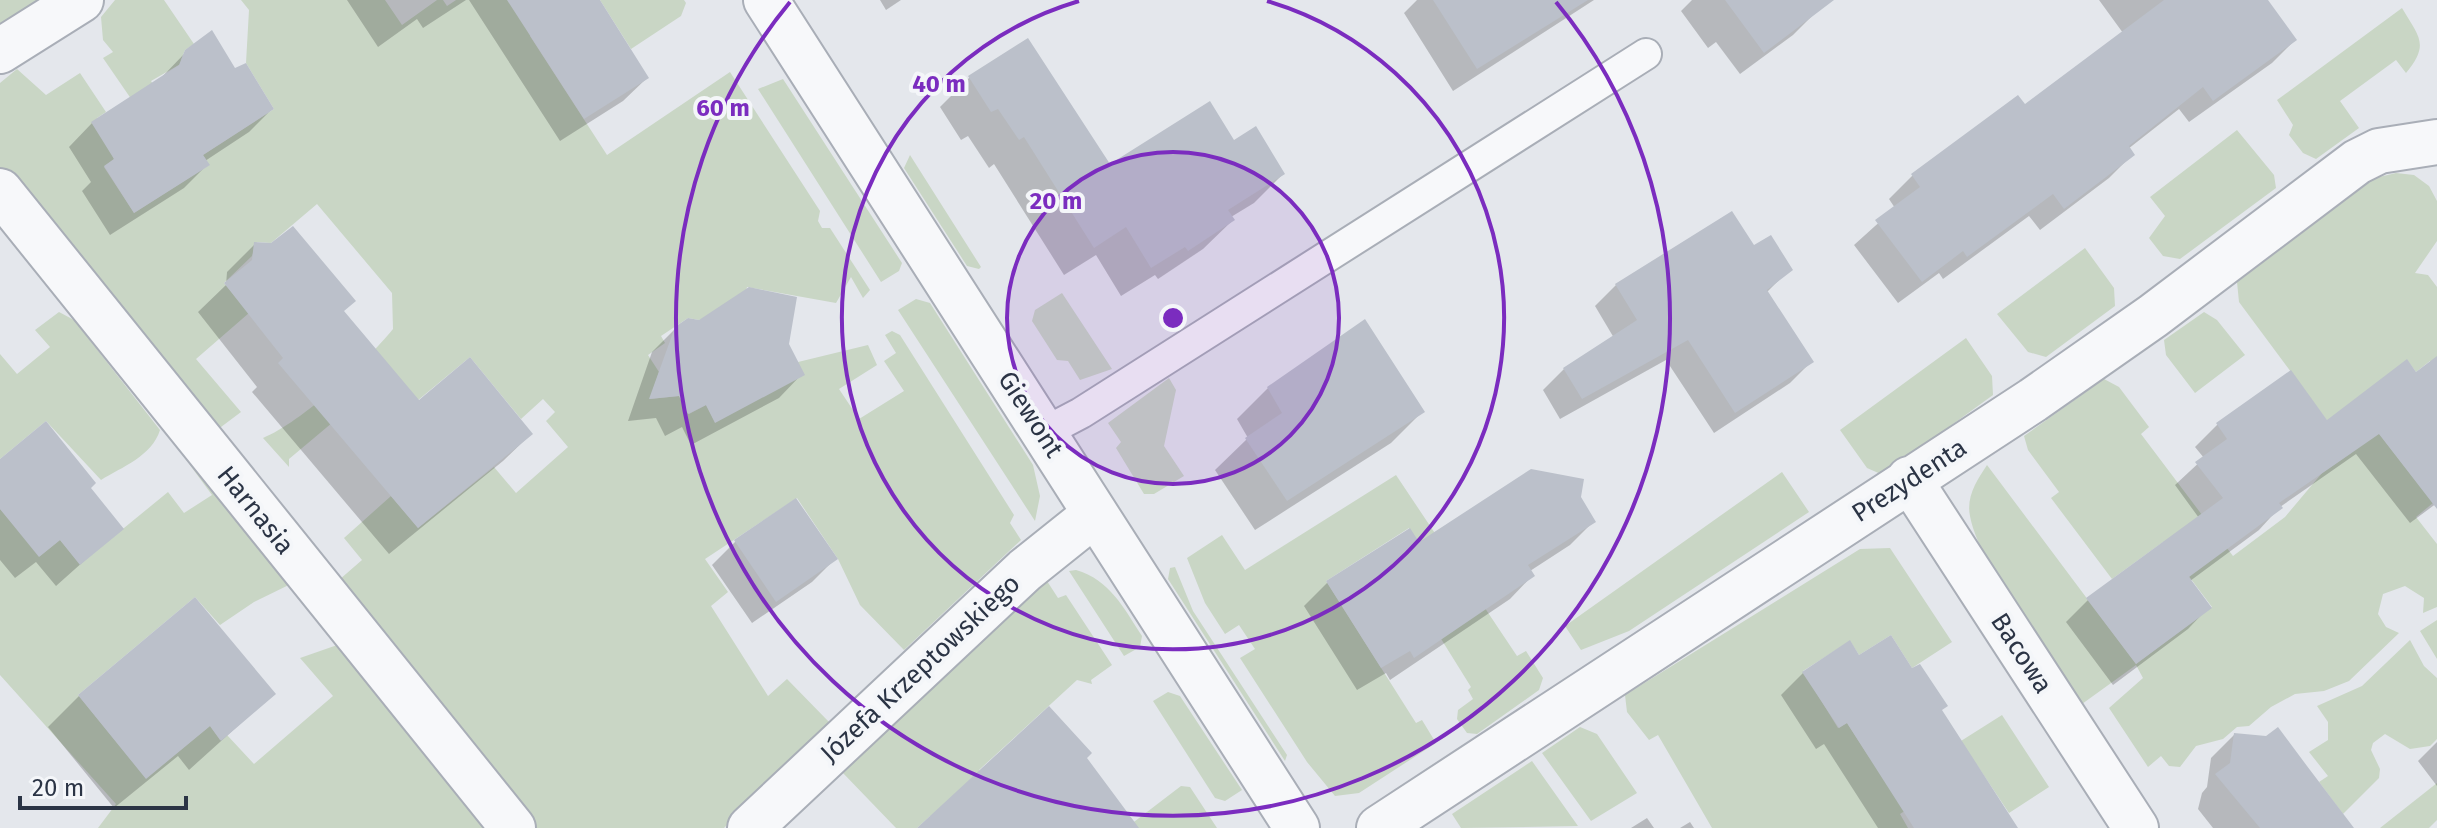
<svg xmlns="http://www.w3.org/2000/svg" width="2437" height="828" font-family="'Fira Sans',sans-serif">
	<rect width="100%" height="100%" fill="#e4e7ec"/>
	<path fill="#c9d6c5" d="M0,0h40l-40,25z
		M115,0h49l30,44 -9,6 -4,10 3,2 -33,19 7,11 -22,14 -33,-48 10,-6 -10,-12 -2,-23z
		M241,0h144l17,25 35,-25h6l4,6 9,-6h128l-54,36 77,119 123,-83 90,139 -2,10 4,7h8l40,62 -7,8 -12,-21 -15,26 -89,-16 -5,21 -43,12 -11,-2 -27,18 4,7 -17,12 11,17 -9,27 29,-3 10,18 17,-9 9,17 83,-60 70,-17 9,20 -38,24 20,30 45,-28 -20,-30 12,-8 -11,-18 7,-4 8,4 114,180 -4,8 11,17 -117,110 -44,-45 -22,-46 -41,-61 -92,61 23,33 -17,14 57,90 19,-17 42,43 -105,106h-191l-145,-175 8,-8 -57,-65 23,-20 -18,-22 47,-42 27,32 76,-61 22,26 52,-46 -22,-26 9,-9 -12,-13 -22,20 -51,-62 -94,78 -25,-28 -62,52v8l-26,-29c39,-16 103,-76 130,-109l-1,-36 -75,-89 -46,39 -14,-1 -5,14 -28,27 25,30 -53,46 45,53 -28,21 -213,-256v-94l17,-14 29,26 34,-22 26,39 -9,6 17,41 -10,8 30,46 75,-48 -6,-10 71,-46 -28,-46 3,-53z
		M600,0h84l2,3 -5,13 -50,33z
		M2402,8c17,29 28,36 4,65l-10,-13 -56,41 19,27 -43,31 -13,-6 -14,-18 4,-10 -16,-25z
		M783,79l119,184 -3,8 -18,11 -123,-193z
		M2237,130l37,45 2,13 -96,71 -17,-3 -14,-18 16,-22 -15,-19z
		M910,155l71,112 -2,2 -12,-3 -63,-98z
		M2396,173l18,2 15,11 8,15v40l-22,32 13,2 9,12v82l-7,-8 -14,11 -9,-12 -44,53 70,90 -17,14 21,27v63l-14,6 1,-15 -19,-12 -22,8 -5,20 8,13 13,6 -50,48 -25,10 -29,3 -24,13 -22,19 -12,1 -14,12 -27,7 -16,21 -11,-1 -8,-10 -13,11 -39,-59 34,-30 -7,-13 -54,39c-30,-45 -103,-138 -112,-188 -4,-19 7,-36 17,-51l149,199 76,-57 -49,-65 -51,37 -61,-81 8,-6 -31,-42 -4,-14 80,-57 15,8 30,40 -8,7 92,122 52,-39 37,-44 29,-20 -112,-151 -2,-20 138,-104z
		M2085,248l29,40 1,18 -69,51 -18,-5 -31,-38z
		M1062,293l50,76 -32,11 -12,-19 -11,-1 -25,-39 3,-11z
		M916,299l14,4 103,162 7,31 -5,25 -137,-211z
		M59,312l15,8 86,110c-8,26 -38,37 -59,50l-55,-59 -46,38v-105l17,20 33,-27 -15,-17z
		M2204,312l13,8 28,35 -50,38 -29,-38 -2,-15z
		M1966,338l26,38 1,19 -110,80 -16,-7 -27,-38z
		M1169,378l7,12 -12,56 20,30 -30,18h-10l-28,-46 5,-6 -13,-19z
		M186,445l115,134 -47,23 -34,23 -25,-28 -117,98 68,83 64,-52 10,14 7,-5 27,29 79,-68 -33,-38 43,-15 146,185h-391l18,-24 -116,-129v-166l40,47 20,-16 20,24 88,-72 16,21 28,-18 -28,-38z
		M1782,472l27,40 -180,119 -48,19 -16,-24z
		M1396,475l121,181 9,-5 17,27 -4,12 -62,44 -10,-1 -10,-14 1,-9 15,-11 -5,-9 3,-3 -33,-53 27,-19 -56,-87 -83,53 90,142 6,-3 14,23 -77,50 -24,3 -28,-34 -67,-104 15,-9 -16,-24 -14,9 -20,-31 -18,-45 35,-23 23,35z
		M1890,548l62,94 -40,26 -21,-33 -32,20 -9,-14 -47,30 35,57 9,-5 22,34 54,8 79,-50 47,72 -40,26 -32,-48 -77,49 8,14h-196l-54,-93 -9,5 -22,-28 -2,-17 235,-146z
		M1175,567l18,44 94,144 -2,6 -117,-182 2,-11z
		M1076,570c34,10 47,37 66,66l-2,11 -16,9 -55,-85z
		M1047,581l11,17 8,-3 46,70 -21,15 1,4 -15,-4 -98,90 53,58 -102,-12 -13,12h-21l-54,-56 183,-177z
		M2437,620v39l-17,-28z
		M2410,640l14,26 13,12v61l-7,7 -20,3 -25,-15 -12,9 -2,7 9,19 -1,9 -36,36 -24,-32 9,-6 -19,-24 19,-12v-18l-11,-16 45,-20z
		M1168,692l12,4 62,94 -17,11 -10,-3 -62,-97z
		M1580,727l17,7 40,59 -46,28 -49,-68z
		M1532,761l46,65 -117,2 -9,-14z
		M2437,783v37l-8,8h-49z
		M1181,786l9,1 27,41h-91z"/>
	<path fill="#0003" d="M347,0h119l-43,28 -6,-9 -39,28z
		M469,0h129l49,78 -24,23 -63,40z
		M880,0h21l-15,10z
		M1417,0h177l-141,91 -49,-78z
		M1692,0h115l9,12 -23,23 -53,39 -24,-32 -8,6 -27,-37z
		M2099,0h166l30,40 -23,23 -83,59 -10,-13 -51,40 4,6 -23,23 -69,52 -11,-14 -86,63 -4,-6 -41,30 -44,-58 41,-37 -6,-9 23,-23 113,-69 98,-74z
		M1027,40l82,126 125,-23 49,31 -29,29 -23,14 2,3 -30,29 -45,30 -3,-4 -34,21 -25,-41 -32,20 -70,-111 -5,4 -21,-32 -7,4 -21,-33 29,-29z
		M186,52l48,18 38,39 -23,23 -44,29 2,4 -23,23 -74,47 -28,-44 9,-9 -22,-35 23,-24 68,-44z
		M255,244l17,1 70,67 77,90 112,32 -28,27 -114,93 -137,-162 5,-5 -59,-75 28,-27 1,-13z
		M1753,247l37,22 -24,24 45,69 -21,21 -76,50 -48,-73 -106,59 -17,-29 21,-21 50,-31 -19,-32 21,-21z
		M676,328l110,16 16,30 -23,24 -88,47 -9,-18 -17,9 -9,-18 -28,3 24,-69z
		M2291,372l36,51 89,-48 21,-2v130l-27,20 -54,-69 -76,53 -21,23 -69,51 19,26 -21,22 -75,56 -47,-63 22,-22 111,-82 -24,-33 29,-27 -9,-11 22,-22z
		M1268,388l154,24 -31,31 -136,87 -40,-60 33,-32 -11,-19z
		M0,461l88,27 33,40 -65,58 -20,-24 -21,16 -15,-18z
		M1579,498l14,24 -23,23 -40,26 3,4 -23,24 -120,81 -4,-7 -29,17 -53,-84 23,-23 82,-52 9,14z
		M736,541l99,18 -23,23 -60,41 -40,-58z
		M1858,658l53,13 105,157h-138l-54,-84 -8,5 -35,-54 22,-22z
		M273,694l-84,76 -11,-14 -64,52 -66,-81 31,-31z
		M2234,735l92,93h-113l-15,-19 4,-16 5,-6 4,-29z
		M2437,742v44l-19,-25z
		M1647,818l7,10h-23z
		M1690,822l4,6h-14z"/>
	<path fill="#bbc0ca" d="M507,0h93l49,78 -65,41z
		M1433,0h155l-111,69z
		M1725,0h109l-70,53z
		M2164,0h104l29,40 -84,61 -10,-14 -74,59 6,9 -71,54 -11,-15 -86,63 -4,-6 -41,31 -47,-62 45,-33 -9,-13 107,-79 7,9z
		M212,30l23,38 11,-5 28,46 -71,46 7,10 -76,48 -30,-47 10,-7 -23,-37 88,-57 6,-15z
		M1028,38l82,126 100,-63 24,39 22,-14 29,48 -57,36 7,10 -47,31 -3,-4 -34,21 -25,-41 -32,21 -70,-111 -5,3 -21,-31 -7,3 -23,-36z
		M1732,211l22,34 17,-10 22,35 -26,20 47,72 -79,51 -47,-73 -106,59 -19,-31 74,-48 -22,-36z
		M293,226l63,75 -12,10 75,89 51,-43 63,77 -115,94 -140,-165 5,-5 -59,-75 28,-23 2,-18 17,1z
		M749,287l48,10 -8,47 16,31 -90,48 -9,-18 -18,9 -9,-18 -30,3 26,-72 13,-9 11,2z
		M1365,319l60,93 -138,89 -42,-63 37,-25 -15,-26z
		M2437,356v153l-58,-75 -100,69 4,5 -94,69 23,31 -76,56 -50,-66 137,-100 -28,-36 32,-23 -11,-16 75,-53 36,50 80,-61 9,13z
		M46,421l50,62 -5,5 33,41 -44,36 -20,-25 -21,17 -39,-48v-50z
		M1531,469l53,10 -3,18 15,25 -68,43 7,11 -121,82 -4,-7 -29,17 -55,-87 84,-53 9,14z
		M796,498l42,61 -62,43 -42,-62z
		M195,597l81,97 -55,47 -11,-15 -64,53 -68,-84z
		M1891,635l21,33 8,-4 28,42 -6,4 76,118h-104l-67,-105 -8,5 -37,-56 48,-32 9,15z
		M1049,706l43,47 -5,5 52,70h-222z
		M2278,727l29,39 47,62h-94l-45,-54 15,-11 4,-30 32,3z"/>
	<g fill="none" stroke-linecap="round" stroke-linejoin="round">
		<defs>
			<path id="service" d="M1043,433l38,-20 565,-359"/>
			<path id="minor" d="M766,0l531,828
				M0,51l81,-51
				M0,191l513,637
				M1909,479l227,349
				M750,828l275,-258 70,-56
				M1379,828l654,-428 120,-84 204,-154 22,-11 58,-9"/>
		</defs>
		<use href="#service" stroke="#a9aeb7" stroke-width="34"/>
		<use href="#minor" stroke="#a9aeb7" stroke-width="48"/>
		<use href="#service" stroke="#f7f8fa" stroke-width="30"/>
		<use href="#minor" stroke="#f7f8fa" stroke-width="44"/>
	</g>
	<circle cx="1173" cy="318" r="166" fill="#7b2cbf" fill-opacity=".12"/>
	<g fill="none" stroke="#7b2cbf" stroke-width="4">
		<circle cx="1173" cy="318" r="166"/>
		<path d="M1267 1A331 331 0 1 1 1079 1"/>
		<path d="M1556 2A497 497 0 1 1 790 2"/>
	</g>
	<g text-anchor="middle" stroke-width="8" stroke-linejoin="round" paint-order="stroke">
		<g font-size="26" fill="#2b3445" stroke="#f4f6f9">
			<text transform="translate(1031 414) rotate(57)" y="9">Giewont</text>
			<text transform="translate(1909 480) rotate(-33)" y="9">Prezydenta</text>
			<text transform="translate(256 510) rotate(51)" y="9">Harnasia</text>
			<text transform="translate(2022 653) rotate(57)" y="9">Bacowa</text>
			<text transform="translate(920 668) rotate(-43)" y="9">Józefa Krzeptowskiego</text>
		</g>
	</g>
	<circle cx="1173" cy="318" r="12" fill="#7b2cbf" stroke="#f4f6f9" stroke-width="4"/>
	<g font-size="24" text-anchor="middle" font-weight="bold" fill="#7b2cbf" stroke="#f4f6f9" stroke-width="8" stroke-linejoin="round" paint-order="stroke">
		<text x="939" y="92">40 m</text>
		<text x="723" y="116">60 m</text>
		<text x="1056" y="209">20 m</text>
	</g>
	<path d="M20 796v12h166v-12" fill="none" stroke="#2b3445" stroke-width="4"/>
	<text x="32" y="796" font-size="24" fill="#2b3445" stroke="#f4f6f9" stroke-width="6" paint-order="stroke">20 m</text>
</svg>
